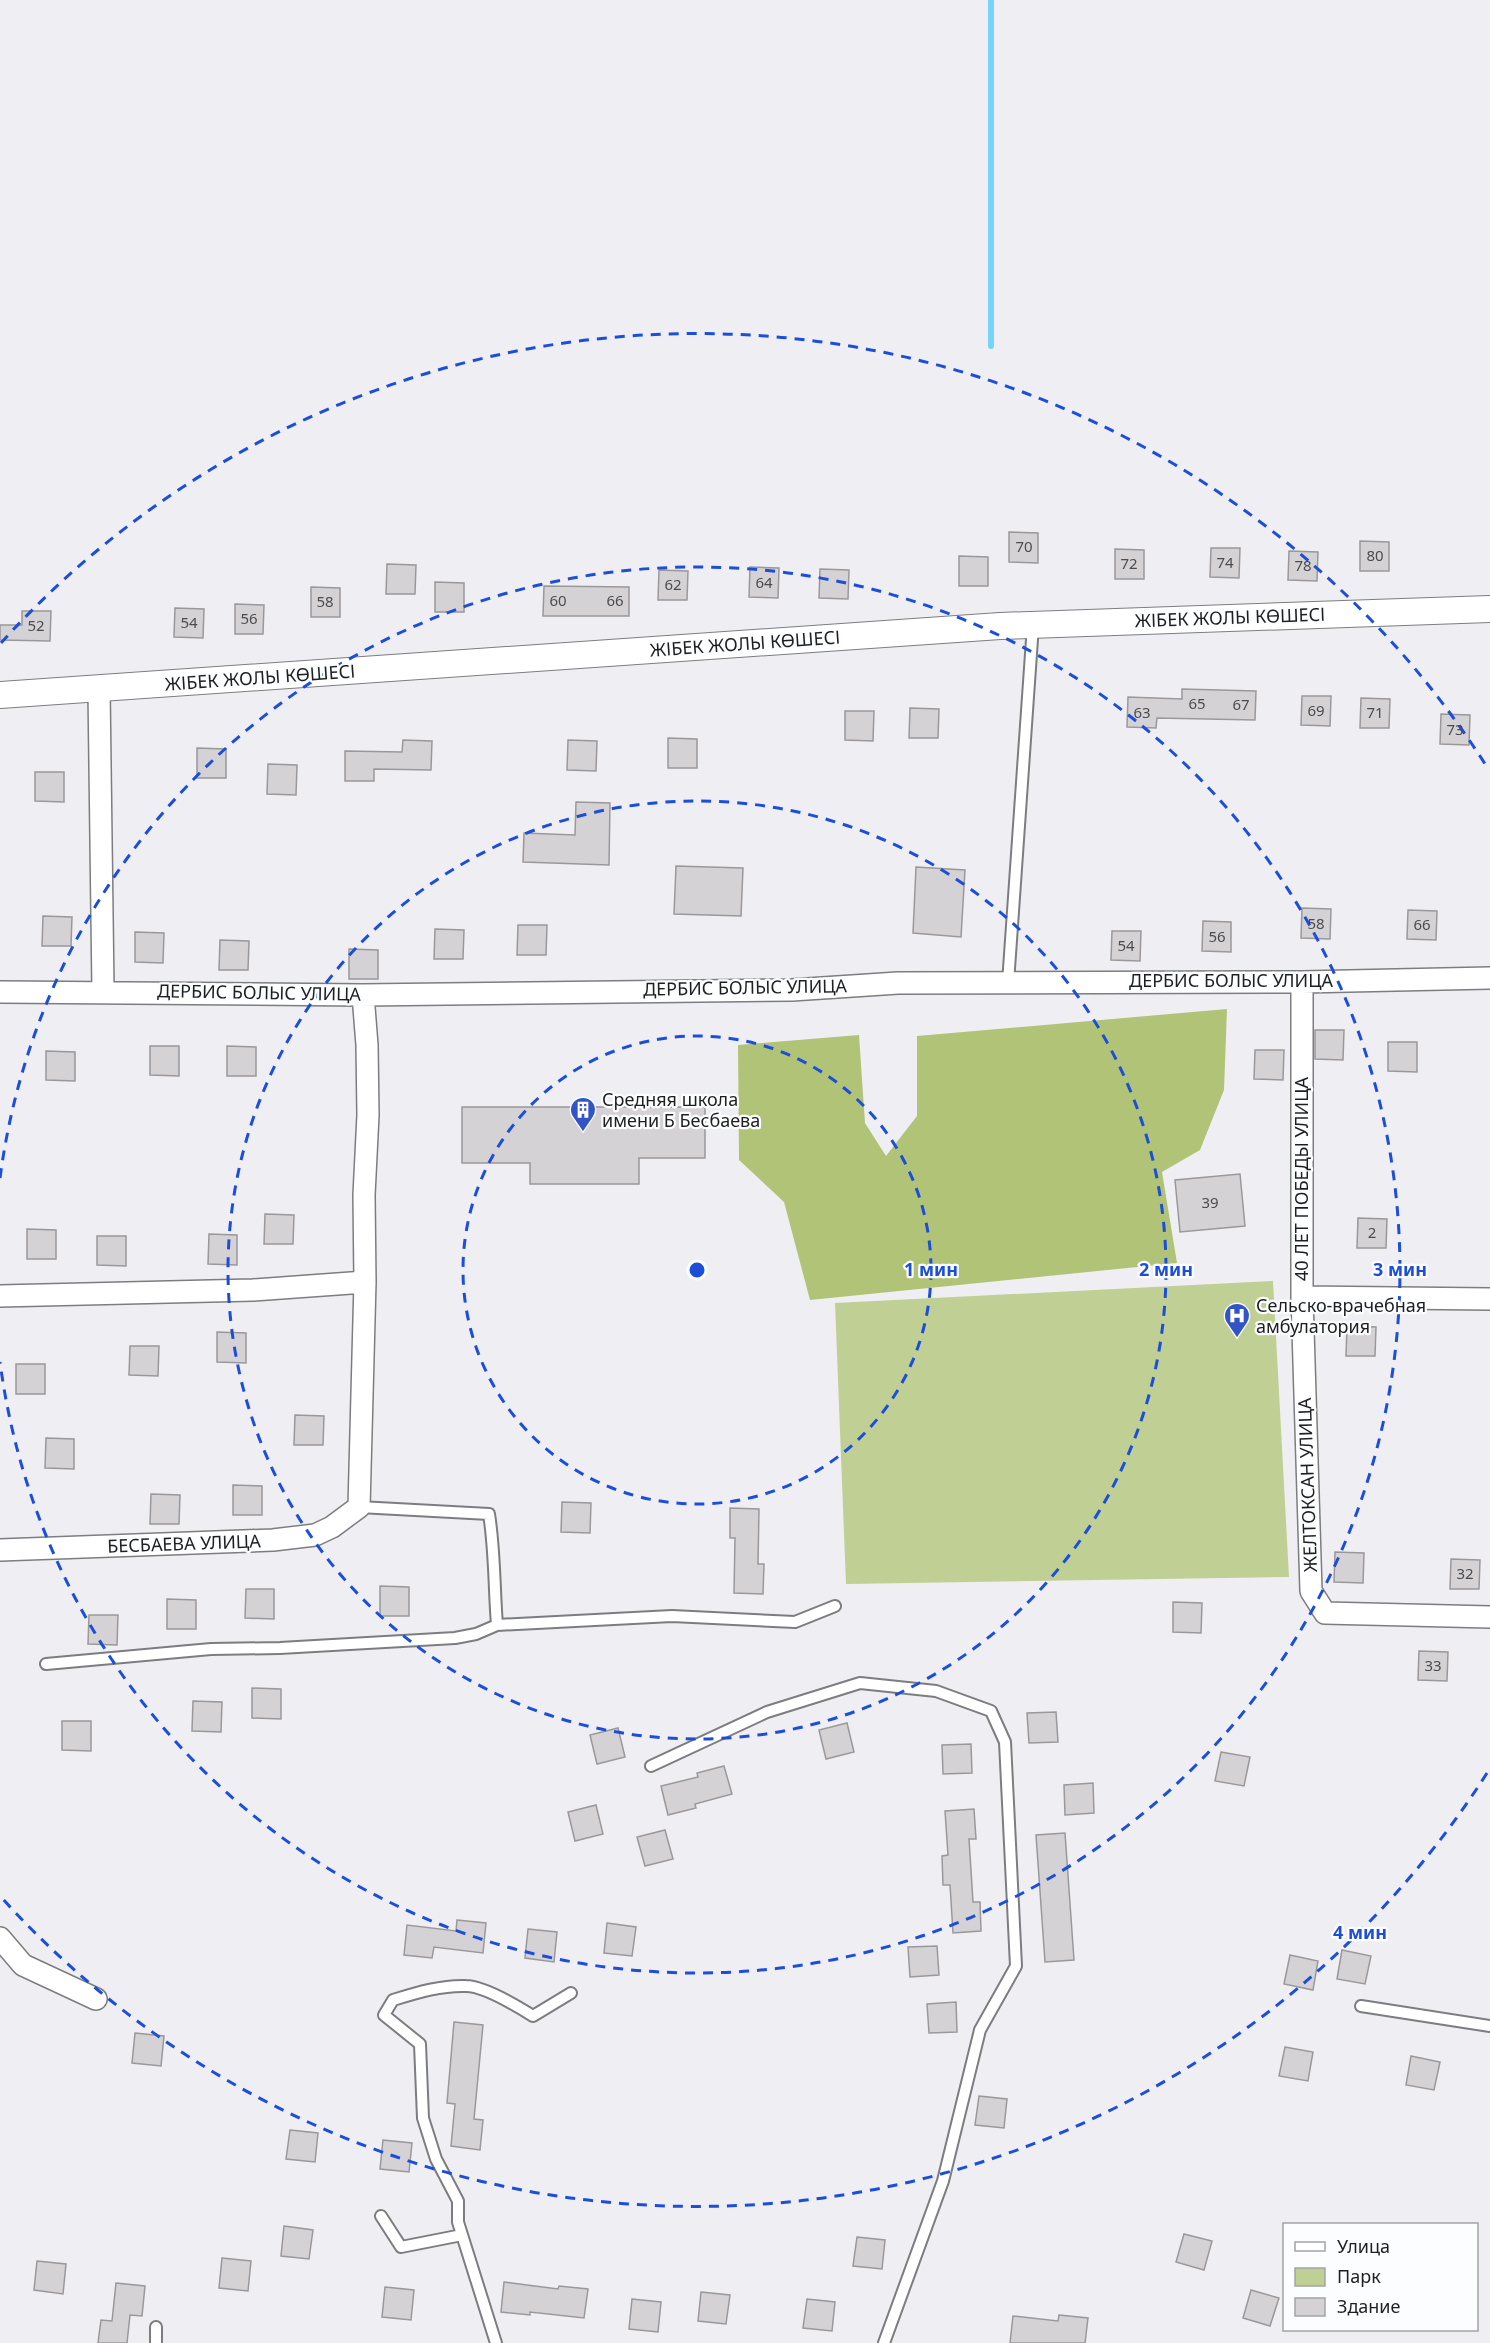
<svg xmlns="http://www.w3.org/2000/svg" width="1490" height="2343" font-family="'Noto Sans',sans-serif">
	<rect width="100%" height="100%" fill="#efeff3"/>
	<path fill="#c0cf94" d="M1273,1281l16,296 -443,7 -11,-281z"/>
	<path fill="#b0c377" d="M1227,1009l-3,81 -24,60 -38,22 15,91 -367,37 -26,-98 -45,-42 -1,-115 121,-10 6,88 21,33 31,-40v-80z"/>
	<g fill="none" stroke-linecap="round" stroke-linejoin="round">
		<path stroke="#76d4f8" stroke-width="6" d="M991,346v-346"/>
	</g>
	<path fill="#d5d2d5" stroke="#9b989b" stroke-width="1.5" d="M1009,532l29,1v30l-29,-1z
		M1360,541l29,1v29h-29z
		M1211,548h29l-1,30 -29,-1z
		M1115,549l29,1v29h-29z
		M1289,551l29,1 -1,29 -29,-1z
		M959,556l29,1v29h-29z
		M387,564l29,1 -1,29h-29z
		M750,567l29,1 -1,30 -29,-1z
		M820,569l29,1 -1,29 -29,-1z
		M659,570l29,1 -1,29h-29z
		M435,582l29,1v29h-29z
		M544,586l85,1v29h-86z
		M311,587l29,1v29h-29z
		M235,604l29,1 -1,29h-28z
		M175,608l29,1 -1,29 -29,-1z
		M22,611h29l-1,30 -50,-1v-15h22z
		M1182,689l74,2 -1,29 -98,-2 -1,10 -29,-1 1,-30 54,2z
		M1302,696h29l-1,30 -29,-1z
		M1361,698l29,1 -1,29h-29z
		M910,708l29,1 -1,29h-29z
		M845,711h29l-1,30 -28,-1z
		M1441,714l29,1 -1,30 -29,-1z
		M668,738l29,1v29h-29z
		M403,740l29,1 -1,29 -57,-1v12h-29v-30l57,1z
		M568,740l29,1 -1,30 -29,-1z
		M197,748l29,1v29h-29z
		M268,764l29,1 -1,30 -29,-1z
		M35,772h29v30l-29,-1z
		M576,802l34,1 -1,62 -86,-3 1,-29 51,2z
		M676,866l67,2 -2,48 -67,-2z
		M916,867l49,3 -4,67 -48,-4z
		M1302,908l29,1 -1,30 -29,-1z
		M1408,910l29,1 -1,29 -29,-1z
		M43,916l29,1 -1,29h-29z
		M1203,921l28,1v30l-29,-1z
		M518,925h29l-1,30h-29z
		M435,929l29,1 -1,29h-29z
		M1112,931h29l-1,30 -29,-1z
		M135,932l29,1 -1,30 -28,-1z
		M220,940l29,1 -1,29h-29z
		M349,949l29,1v29h-29z
		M1315,1030h29l-1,30 -28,-1z
		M1388,1042h29v30l-29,-1z
		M150,1046h29v30l-29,-1z
		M227,1046l29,1v29h-29z
		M1255,1050h29l-1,30 -29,-1z
		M46,1051l29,1v29l-29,-1z
		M462,1107h243v51h-66v26h-109v-21h-68z
		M1240,1174l5,52 -65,6 -5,-52z
		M265,1214l29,1 -1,29h-29z
		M1358,1218l29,1 -1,29h-29z
		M27,1229l29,1v29h-29z
		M209,1234l28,1v30l-29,-1z
		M97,1236h29v30l-29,-1z
		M1347,1326l29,1 -1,29h-29z
		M217,1332l29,1v30l-29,-1z
		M130,1346h29l-1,30 -29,-1z
		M16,1364h29v30h-29z
		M295,1415l29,1 -1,29h-29z
		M46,1438l28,1v30l-29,-1z
		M233,1485l29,1v29h-29z
		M151,1494l29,1 -1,29h-29z
		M562,1502l29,1 -1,30 -29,-1z
		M730,1508l29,1 -1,55h6l-1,30 -29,-1 1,-55h-5z
		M1335,1552l29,1 -1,30 -29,-1z
		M1451,1559l29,1 -1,29h-29z
		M380,1586l29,1v29h-29z
		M246,1589h28v30l-29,-1z
		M167,1599l29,1v29h-29z
		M1173,1602l29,1 -1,30 -28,-1z
		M89,1615h29l-1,30 -29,-1z
		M1419,1651l29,1 -1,29 -29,-1z
		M252,1688l29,1v30l-29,-1z
		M193,1701l29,1 -1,30 -29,-1z
		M1056,1712l2,30 -29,1 -2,-30z
		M62,1721h29v30l-29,-1z
		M847,1723l7,29 -28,7 -7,-29z
		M618,1728l7,29 -28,7 -7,-29z
		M971,1744l1,29 -29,1 -1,-29z
		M1221,1752l29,5 -6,29 -29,-5z
		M724,1766l8,28 -37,10 1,4 -28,7 -7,-29 37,-9 -1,-4z
		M1093,1783l1,30 -29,2 -1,-30z
		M596,1805l7,29 -28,7 -7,-29z
		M974,1809l2,30h-7l4,63h7l1,29 -28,2 -3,-48h-7l-1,-29 6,-1 -3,-44z
		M665,1830l8,29 -28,7 -8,-29z
		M1065,1833l9,127 -29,2 -9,-127z
		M457,1920l29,3 -3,30 -49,-6 -2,11 -28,-3 3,-30 49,6z
		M607,1923l29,4 -4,29 -28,-3z
		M528,1929l29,3 -3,30 -29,-4z
		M937,1946l2,29 -29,2 -2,-30z
		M1342,1950l29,6 -6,28 -28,-5z
		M1290,1955l28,6 -5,29 -29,-6z
		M956,2002l1,30 -28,1 -2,-29z
		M454,2022l29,3 -9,94 9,1 -3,30 -29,-4 4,-42 -8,-1z
		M135,2033l29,3 -3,30 -29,-3z
		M1285,2047l28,5 -5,29 -29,-5z
		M1411,2056l29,6 -6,28 -28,-5z
		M979,2096l28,3 -3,29 -29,-3z
		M290,2130l28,3 -3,29 -29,-3z
		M383,2140l29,3 -3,29 -29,-3z
		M284,2226l29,4 -4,29 -28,-3z
		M1184,2234l28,7 -8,29 -28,-8z
		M857,2237l28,3 -3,29 -29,-3z
		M222,2258l29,3 -3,30 -29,-3z
		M37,2261l29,3 -3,30 -29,-4z
		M504,2282l54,7 1,-3 29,3 -4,29 -54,-6v3l-29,-3z
		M116,2283l29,3 -3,30 -12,-1 -3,28h-29l3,-23 11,1z
		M385,2287l29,3 -3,30 -29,-3z
		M1251,2290l28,8 -9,28 -27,-8z
		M701,2292l29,3 -4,29 -28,-3z
		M632,2299l29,3 -3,30 -29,-3z
		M807,2299l28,3 -3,29 -29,-3z
		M1059,2315l29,3 -3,25h-75l3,-27 45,5z"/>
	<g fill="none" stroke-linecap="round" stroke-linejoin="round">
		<defs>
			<path id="service" d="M1008,983l25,-358
				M497,1625l175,-9 123,6 40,-16
				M46,1664l165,-15 69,-1 175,-10 21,-4 21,-9c-3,-37 -2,-74 -8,-111l-130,-7
				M651,1766l116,-54 93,-29 76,8 55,20 14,31 11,224 -36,64 -37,151 -59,162
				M1361,2006l129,20
				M381,2216l20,31 61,-12
				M156,2327v16
				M496,2343l-38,-121v-21l-22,-42 -13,-41 -3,-74 -36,-29 9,-15c23,-7 48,-15 73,-14 18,0 51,20 67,30l38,-23"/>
			<path id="minor" d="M99,689l4,302
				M1302,982v315l188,2
				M0,992l363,3 429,-5 106,-7 404,-1 188,-4
				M0,1296l253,-6 112,-8
				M1302,1297l9,294 14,22 165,4
				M0,1550l273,-10 42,-5 17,-8 27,-20 6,-225 -1,-87 4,-80 -1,-70 -4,-50
				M0,1938l23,27 73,34"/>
			<path id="tertiary" d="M0,695l1000,-69 490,-17"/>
		</defs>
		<use href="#service" stroke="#7c7d80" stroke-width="14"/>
		<use href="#minor" stroke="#7c7d80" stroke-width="24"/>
		<use href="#tertiary" stroke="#7c7d80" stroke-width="28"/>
		<use href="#service" stroke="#fff" stroke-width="10"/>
		<use href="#minor" stroke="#fff" stroke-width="21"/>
		<use href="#tertiary" stroke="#fff" stroke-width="26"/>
	</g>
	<g fill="none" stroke="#1d4ed8" stroke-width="3" stroke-dasharray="10 8">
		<circle cx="697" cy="1270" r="234"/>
		<circle cx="697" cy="1270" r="469"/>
		<path d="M0 1178A703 703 0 1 1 0 1362"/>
		<path d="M1487 1773A937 937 0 0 1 1 1897M1 643A937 937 0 0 1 1487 767"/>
	</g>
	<defs>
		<symbol id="building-pin" viewBox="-11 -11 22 30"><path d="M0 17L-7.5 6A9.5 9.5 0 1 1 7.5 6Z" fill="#3254c5" stroke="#fcfdff"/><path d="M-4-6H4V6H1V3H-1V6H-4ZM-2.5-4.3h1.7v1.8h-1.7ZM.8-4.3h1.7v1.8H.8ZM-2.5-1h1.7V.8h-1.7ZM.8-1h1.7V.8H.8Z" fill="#fff"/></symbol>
		<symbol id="hospital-pin" viewBox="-11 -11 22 30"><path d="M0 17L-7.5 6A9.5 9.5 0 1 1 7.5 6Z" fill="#3254c5" stroke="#fcfdff"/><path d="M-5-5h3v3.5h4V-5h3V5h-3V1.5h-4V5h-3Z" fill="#fff"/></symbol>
	</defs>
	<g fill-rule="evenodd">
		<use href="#building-pin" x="568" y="1095" width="30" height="40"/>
		<use href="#hospital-pin" x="1222" y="1301" width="30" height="40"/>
	</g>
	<g text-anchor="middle" stroke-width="4.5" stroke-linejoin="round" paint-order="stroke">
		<g font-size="15" fill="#4c4c4d">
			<text x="1024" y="552">70</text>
			<text x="1375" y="561">80</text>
			<text x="1225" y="568">74</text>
			<text x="1129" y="569">72</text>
			<text x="1303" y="571">78</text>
			<text x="764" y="588">64</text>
			<text x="673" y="590">62</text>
			<text x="558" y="606">60</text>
			<text x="615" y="606">66</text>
			<text x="325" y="607">58</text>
			<text x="249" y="624">56</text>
			<text x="189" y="628">54</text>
			<text x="36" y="631">52</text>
			<text x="1197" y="709">65</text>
			<text x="1241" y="710">67</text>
			<text x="1316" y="716">69</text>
			<text x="1142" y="718">63</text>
			<text x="1375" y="718">71</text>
			<text x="1455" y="735">73</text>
			<text x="1316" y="929">58</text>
			<text x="1422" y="930">66</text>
			<text x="1217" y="942">56</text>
			<text x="1126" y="951">54</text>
			<text x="1210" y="1208">39</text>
			<text x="1372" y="1238">2</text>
			<text x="1465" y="1579">32</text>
			<text x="1433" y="1671">33</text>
		</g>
		<g font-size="18" fill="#1f1f20" stroke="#fcfdff">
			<text transform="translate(1230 618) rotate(-2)" y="6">ЖІБЕК ЖОЛЫ КӨШЕСІ</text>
			<text transform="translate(745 644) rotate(-4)" y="6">ЖІБЕК ЖОЛЫ КӨШЕСІ</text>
			<text transform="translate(260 678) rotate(-4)" y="6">ЖІБЕК ЖОЛЫ КӨШЕСІ</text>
			<text x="1231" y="987">ДЕРБИС БОЛЫС УЛИЦА</text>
			<text transform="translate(745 988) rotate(-1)" y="6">ДЕРБИС БОЛЫС УЛИЦА</text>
			<text transform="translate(259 993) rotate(1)" y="6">ДЕРБИС БОЛЫС УЛИЦА</text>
			<text transform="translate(1302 1179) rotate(-90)" y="6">40 ЛЕТ ПОБЕДЫ УЛИЦА</text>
			<text transform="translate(1308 1485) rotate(-92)" y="6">ЖЕЛТОКСАН УЛИЦА</text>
			<text transform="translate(184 1544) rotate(-2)" y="6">БЕСБАЕВА УЛИЦА</text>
		</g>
		<g font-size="18" fill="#1f1f20" stroke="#fcfdff" text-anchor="start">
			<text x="602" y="1106">Средняя школа<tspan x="602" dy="21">имени Б Бесбаева</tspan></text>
			<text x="1256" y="1312">Сельско-врачебная<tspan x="1256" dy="21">амбулатория</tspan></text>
		</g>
	</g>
	<circle cx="697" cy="1270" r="9" fill="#1d4ed8" stroke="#fcfdff" stroke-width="3"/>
	<g font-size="18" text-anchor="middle" font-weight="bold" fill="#1d4ed8" stroke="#fcfdff" stroke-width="4.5" stroke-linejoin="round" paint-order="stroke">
		<text x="931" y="1276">1 мин</text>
		<text x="1166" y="1276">2 мин</text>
		<text x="1400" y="1276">3 мин</text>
		<text x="1360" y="1939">4 мин</text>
	</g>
	<rect x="1283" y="2223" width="195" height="108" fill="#fcfdff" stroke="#a4a4a6" stroke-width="1.5"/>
	<rect x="1295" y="2242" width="30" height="9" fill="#ffffff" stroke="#a4a4a6" stroke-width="1.5"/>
	<text x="1337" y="2253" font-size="18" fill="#1f1f20">Улица</text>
	<rect x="1295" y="2268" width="30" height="18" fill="#c0cf94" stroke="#a4a4a6" stroke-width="1.5"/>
	<text x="1337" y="2283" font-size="18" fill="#1f1f20">Парк</text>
	<rect x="1295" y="2298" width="30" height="18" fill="#d5d2d5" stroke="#a4a4a6" stroke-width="1.5"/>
	<text x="1337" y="2313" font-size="18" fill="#1f1f20">Здание</text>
</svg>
